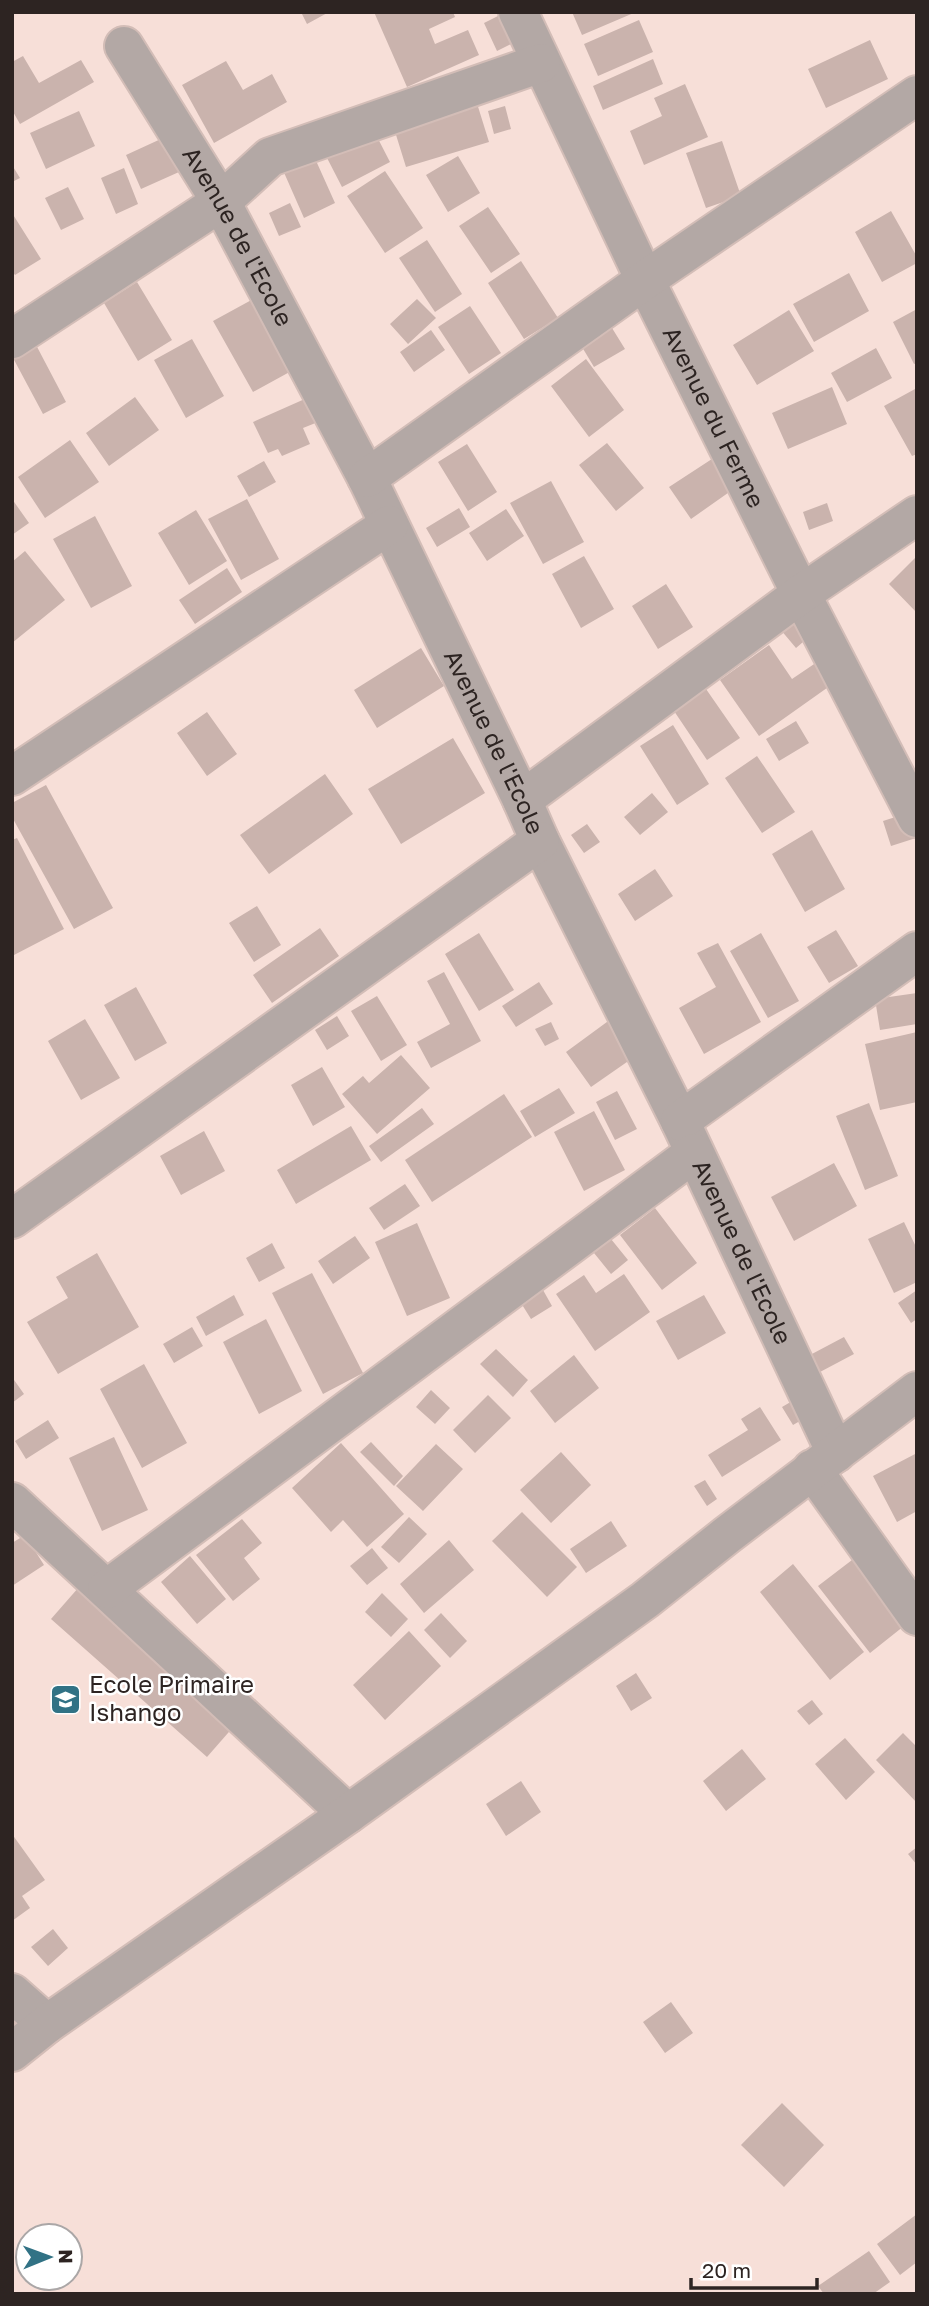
<svg xmlns="http://www.w3.org/2000/svg" width="929" height="2306" font-family="'Golos Text',sans-serif">
	<rect width="100%" height="100%" fill="#f7dfd8"/>
	<path fill="#cab3ad" d="M301,12h28l-22,12z
		M374,12h79l2,5 -26,12 6,15 33,-14 11,25 -72,32z
		M506,12l13,28 -22,11 -13,-28z
		M572,12h64l-54,23z
		M639,20l14,32 -55,24 -14,-32z
		M870,40l18,39 -62,29 -18,-39z
		M23,56l16,27 42,-23 13,22 -74,42 -8,-14v-48z
		M653,59l10,25 -60,26 -10,-24z
		M226,61l17,29 29,-16 15,28 -73,41 -32,-58z
		M685,84l23,53 -64,28 -14,-34 32,-15 -8,-18z
		M475,97l14,45 -83,25 -14,-45z
		M505,106l6,23 -17,5 -6,-23z
		M79,111l16,35 -49,23 -16,-36z
		M374,131l16,31 -48,25 -16,-31z
		M163,138l16,34 -38,17 -15,-34z
		M722,141l19,55 -35,12 -20,-55z
		M313,154l22,49 -31,15 -22,-50z
		M458,156l22,37 -32,19 -22,-37z
		M12,165l8,13 -8,4z
		M124,168l14,36 -22,10 -15,-36z
		M385,171l38,57 -38,25 -38,-57z
		M68,187l16,32 -23,11 -16,-32z
		M290,203l11,24 -22,9 -10,-23z
		M488,207l32,47 -29,19 -32,-47z
		M891,211l26,46v6l-35,19 -27,-50z
		M12,213l29,46 -26,16 -3,-4z
		M427,240l35,54 -27,18 -36,-54z
		M521,261l37,57 -34,21 -36,-56z
		M849,273l20,38 -55,31 -21,-38z
		M137,282l35,58 -34,21 -34,-58z
		M266,292l40,71 -53,29 -40,-71z
		M417,299l19,19 -28,26 -18,-20z
		M470,306l31,47 -32,21 -31,-47z
		M917,309v54l-3,1 -21,-42z
		M789,310l25,41 -57,34 -24,-40z
		M612,328l13,21 -31,18 -12,-20z
		M431,330l14,20 -31,22 -14,-20z
		M192,339l32,57 -38,22 -32,-58z
		M35,343l31,59 -23,12 -31,-58z
		M876,348l16,30 -45,24 -16,-29z
		M586,359l38,51 -35,27 -38,-51z
		M832,387l15,37 -59,25 -16,-36z
		M915,389l2,65 -5,2 -28,-50z
		M135,397l24,33 -50,36 -23,-33z
		M307,398l11,24 -15,6 7,16 -28,12 -4,-7 -10,4 -15,-31z
		M70,440l29,42 -54,36 -27,-41z
		M607,443l37,45 -28,23 -37,-46z
		M467,444l30,48 -29,19 -30,-49z
		M715,457l20,31 -44,31 -22,-32z
		M264,461l12,21 -27,15 -12,-21z
		M551,481l33,61 -41,22 -33,-61z
		M12,499l17,24 -17,12z
		M247,499l32,60 -38,21 -33,-61z
		M827,503l6,18 -24,9 -6,-18z
		M459,508l11,19 -33,20 -11,-19z
		M506,509l18,27 -37,25 -18,-28z
		M196,510l31,51 -38,24 -31,-52z
		M95,516l37,70 -41,22 -38,-69z
		M25,551l40,49 -53,43v-81z
		M584,556l30,53 -33,19 -29,-54z
		M917,556v57l-28,-29z
		M227,568l15,24 -47,32 -16,-24z
		M666,584l27,43 -35,22 -26,-43z
		M831,618l-35,30 -21,-25z
		M769,645l23,34 34,-23 15,22 -82,58 -39,-56z
		M421,648l23,38 -67,42 -23,-38z
		M706,689l34,49 -33,22 -33,-49z
		M207,712l30,42 -30,22 -30,-43z
		M796,721l13,22 -30,18 -13,-22z
		M673,725l36,59 -32,21 -37,-59z
		M453,738l32,55 -84,51 -33,-55z
		M757,756l38,56 -33,21 -37,-55z
		M325,774l28,40 -84,60 -29,-39z
		M46,785l67,123 -39,21 -62,-112v-14z
		M652,793l16,19 -28,23 -16,-18z
		M908,813l8,25 -25,8 -8,-25z
		M587,824l13,18 -16,11 -13,-18z
		M812,830l33,59 -40,23 -33,-58z
		M17,838l47,91 -50,26 -2,-115z
		M655,869l18,27 -38,25 -17,-27z
		M257,906l24,39 -27,17 -25,-39z
		M320,928l19,28 -67,47 -19,-28z
		M836,930l22,36 -29,17 -22,-36z
		M479,933l35,57 -35,21 -34,-57z
		M761,933l38,68 -31,17 -38,-67z
		M718,943l43,79 -57,32 -25,-46 37,-21 -19,-34z
		M444,972l37,69 -50,27 -14,-26 33,-18 -23,-43z
		M539,982l14,22 -37,23 -14,-21z
		M136,987l31,56 -32,18 -31,-56z
		M917,993v31l-37,6 -5,-31z
		M377,996l30,49 -26,16 -30,-50z
		M337,1016l12,20 -22,14 -12,-20z
		M85,1019l35,59 -39,22 -33,-59z
		M611,1019l26,36 -46,32 -25,-35z
		M551,1022l8,17 -14,7 -10,-17z
		M917,1032v70l-37,8 -15,-66z
		M401,1055l29,33 -53,46 -35,-40 21,-18 6,7z
		M322,1067l23,40 -32,19 -22,-41z
		M559,1088l16,25 -40,24 -15,-26z
		M617,1091l20,38 -22,11 -19,-38z
		M504,1094l28,43 -100,65 -27,-42z
		M869,1103l29,73 -33,14 -29,-74z
		M422,1108l12,16 -53,38 -12,-16z
		M594,1111l31,59 -41,21 -30,-59z
		M351,1126l20,34 -75,44 -19,-34z
		M204,1131l21,40 -44,24 -21,-39z
		M834,1163l23,43 -63,35 -23,-44z
		M405,1184l15,22 -36,24 -15,-22z
		M655,1208l42,55 -35,27 -42,-55z
		M904,1222l13,27v33l-23,11 -26,-54z
		M417,1223l33,75 -43,18 -32,-74z
		M355,1236l15,22 -37,26 -15,-23z
		M611,1239l17,21 -17,14 -17,-21z
		M272,1243l13,25 -26,14 -13,-24z
		M97,1253l42,74 -81,47 -31,-52 41,-24 -12,-21z
		M312,1273l51,100 -40,21 -51,-101z
		M624,1274l26,38 -55,39 -39,-57 28,-19 12,18z
		M543,1290l9,16 -21,13 -10,-16z
		M917,1290v29l-6,4 -13,-20z
		M234,1295l10,20 -38,21 -10,-19z
		M704,1295l22,38 -48,27 -22,-39z
		M266,1319l36,72 -43,23 -36,-72z
		M192,1327l11,19 -29,17 -11,-19z
		M844,1337l10,17 -34,18 -10,-17z
		M496,1349l32,31 -15,17 -33,-33z
		M574,1355l25,33 -44,35 -25,-32z
		M144,1364l43,79 -45,25 -42,-79z
		M12,1377l12,17 -12,9z
		M431,1390l19,18 -15,16 -19,-17z
		M488,1395l23,23 -36,35 -22,-23z
		M794,1400l11,18 -12,7 -11,-18z
		M760,1407l21,33 -59,37 -14,-22 40,-25 -7,-11z
		M48,1420l11,18 -33,21 -11,-18z
		M114,1437l34,73 -46,21 -33,-73z
		M371,1442l32,34 -9,10 -34,-34z
		M341,1443l63,71 -37,33 -24,-27 -12,12 -39,-44z
		M436,1444l27,25 -40,42 -27,-25z
		M561,1452l30,33 -40,38 -31,-33z
		M917,1453v58l-20,11 -24,-46z
		M705,1480l12,19 -10,7 -13,-20z
		M522,1512l55,55 -30,30 -55,-56z
		M409,1517l18,17 -28,29 -18,-16z
		M242,1519l20,24 -18,15 16,21 -27,22 -37,-46z
		M611,1521l16,25 -41,27 -16,-24z
		M25,1535l19,30 -32,21v-43z
		M449,1540l25,30 -50,43 -24,-29z
		M372,1548l16,20 -21,17 -17,-19z
		M190,1556l36,43 -29,25 -36,-42z
		M852,1560l52,66 -34,27 -52,-67z
		M793,1564l71,88 -34,28 -70,-88z
		M79,1587l156,138 -28,32 -156,-138z
		M382,1593l26,26 -17,18 -26,-25z
		M441,1613l26,28 -17,17 -26,-28z
		M409,1631l32,35 -56,54 -32,-35z
		M636,1673l16,25 -21,13 -15,-25z
		M812,1700l11,14 -14,11 -12,-14z
		M903,1733l14,14v56l-41,-43z
		M845,1738l30,34 -29,28 -31,-36z
		M742,1749l24,30 -40,32 -23,-30z
		M521,1781l20,31 -35,24 -20,-32z
		M12,1834l33,46 -23,16 8,12 -18,13z
		M917,1847v18l-9,-11z
		M53,1929l15,19 -20,18 -17,-19z
		M671,2002l22,31 -28,20 -22,-31z
		M782,2103l42,42 -40,42 -43,-42z
		M917,2214v48l-17,13 -23,-31z
		M869,2251l21,31 -17,12h-49l-6,-8z"/>
	<g fill="none" stroke-linecap="round" stroke-linejoin="round">
		<defs>
			<g id="minor">
				<path id="s1" d="M518,12l127,268 156,314 116,224"/>
				<path id="s2" d="M124,46l97,156 146,276 155,322 18,41 140,280 156,332"/>
				<path d="M12,339l209,-137 49,-45 271,-94"/>
				<path d="M367,478l278,-198 272,-185"/>
				<path d="M12,776l377,-251"/>
				<path d="M522,800l279,-206 116,-79"/>
				<path d="M680,1121l237,-170"/>
				<path d="M12,1219l528,-378"/>
				<path d="M812,1469l105,147"/>
				<path d="M12,1502l336,312"/>
				<path d="M107,1589l587,-436"/>
				<path d="M12,1993l35,31"/>
			</g>
			<path id="tertiary" d="M12,2052l35,-28 301,-210 297,-214 82,-65 190,-144"/>
		</defs>
		<use href="#minor" stroke="#d3bdb7" stroke-width="42"/>
		<use href="#tertiary" stroke="#d3bdb7" stroke-width="42"/>
		<use href="#minor" stroke="#b3a8a5" stroke-width="38"/>
		<use href="#tertiary" stroke="#b3a8a5" stroke-width="38"/>
	</g>
	<defs>
		<symbol id="school-square" viewBox="-11 -11 22 22"><rect x="-9" y="-9" width="18" height="18" rx="4" fill="#317285" stroke="#fff"/><path d="M0-5L7-2L0 1L-7-2ZM-4 1L0 2.5L4 1V4Q0 6-4 4Z" fill="#fff"/></symbol>
	</defs>
	<g fill-rule="evenodd">
		<use href="#school-square" x="48" y="1682" width="35" height="35"/>
	</g>
	<g text-anchor="middle" stroke-width="5" stroke-linejoin="round" paint-order="stroke">
		<g font-size="24" fill="#2d2422" stroke="#fff">
			<text dy="8" stroke="none"><textPath href="#s2" startOffset="222">Avenue de l'Ecole</textPath></text>
			<text dy="8" stroke="none"><textPath href="#s1" startOffset="450">Avenue du Ferme</textPath></text>
			<text dy="8" stroke="none"><textPath href="#s2" startOffset="789">Avenue de l'Ecole</textPath></text>
			<text dy="8" stroke="none"><textPath href="#s2" startOffset="1356">Avenue de l'Ecole</textPath></text>
		</g>
		<g font-size="24" fill="#2d2422" stroke="#fff" text-anchor="start">
			<text x="89" y="1693">Ecole Primaire<tspan x="89" dy="28">Ishango</tspan></text>
		</g>
	</g>
	<rect width="929" height="2306" fill="none" stroke="#2d2422" stroke-width="28"/>
	<g transform="translate(49 2257) rotate(89)"><circle r="33" fill="#ffffff" stroke="#aba7a7" stroke-width="2"/>
	<path d="M0-5L12 26L0 18L-12 26Z" fill="#317285"/>
	<text y="-10" font-size="19" font-weight="bold" text-anchor="middle" fill="#2d2422">N</text>
	</g>
	<path d="M691 2278v10h126v-10" fill="none" stroke="#2d2422" stroke-width="3.5"/>
	<text x="702" y="2278" font-size="21" fill="#2d2422" stroke="#ffffff" stroke-width="5" paint-order="stroke">20 m</text>
</svg>
